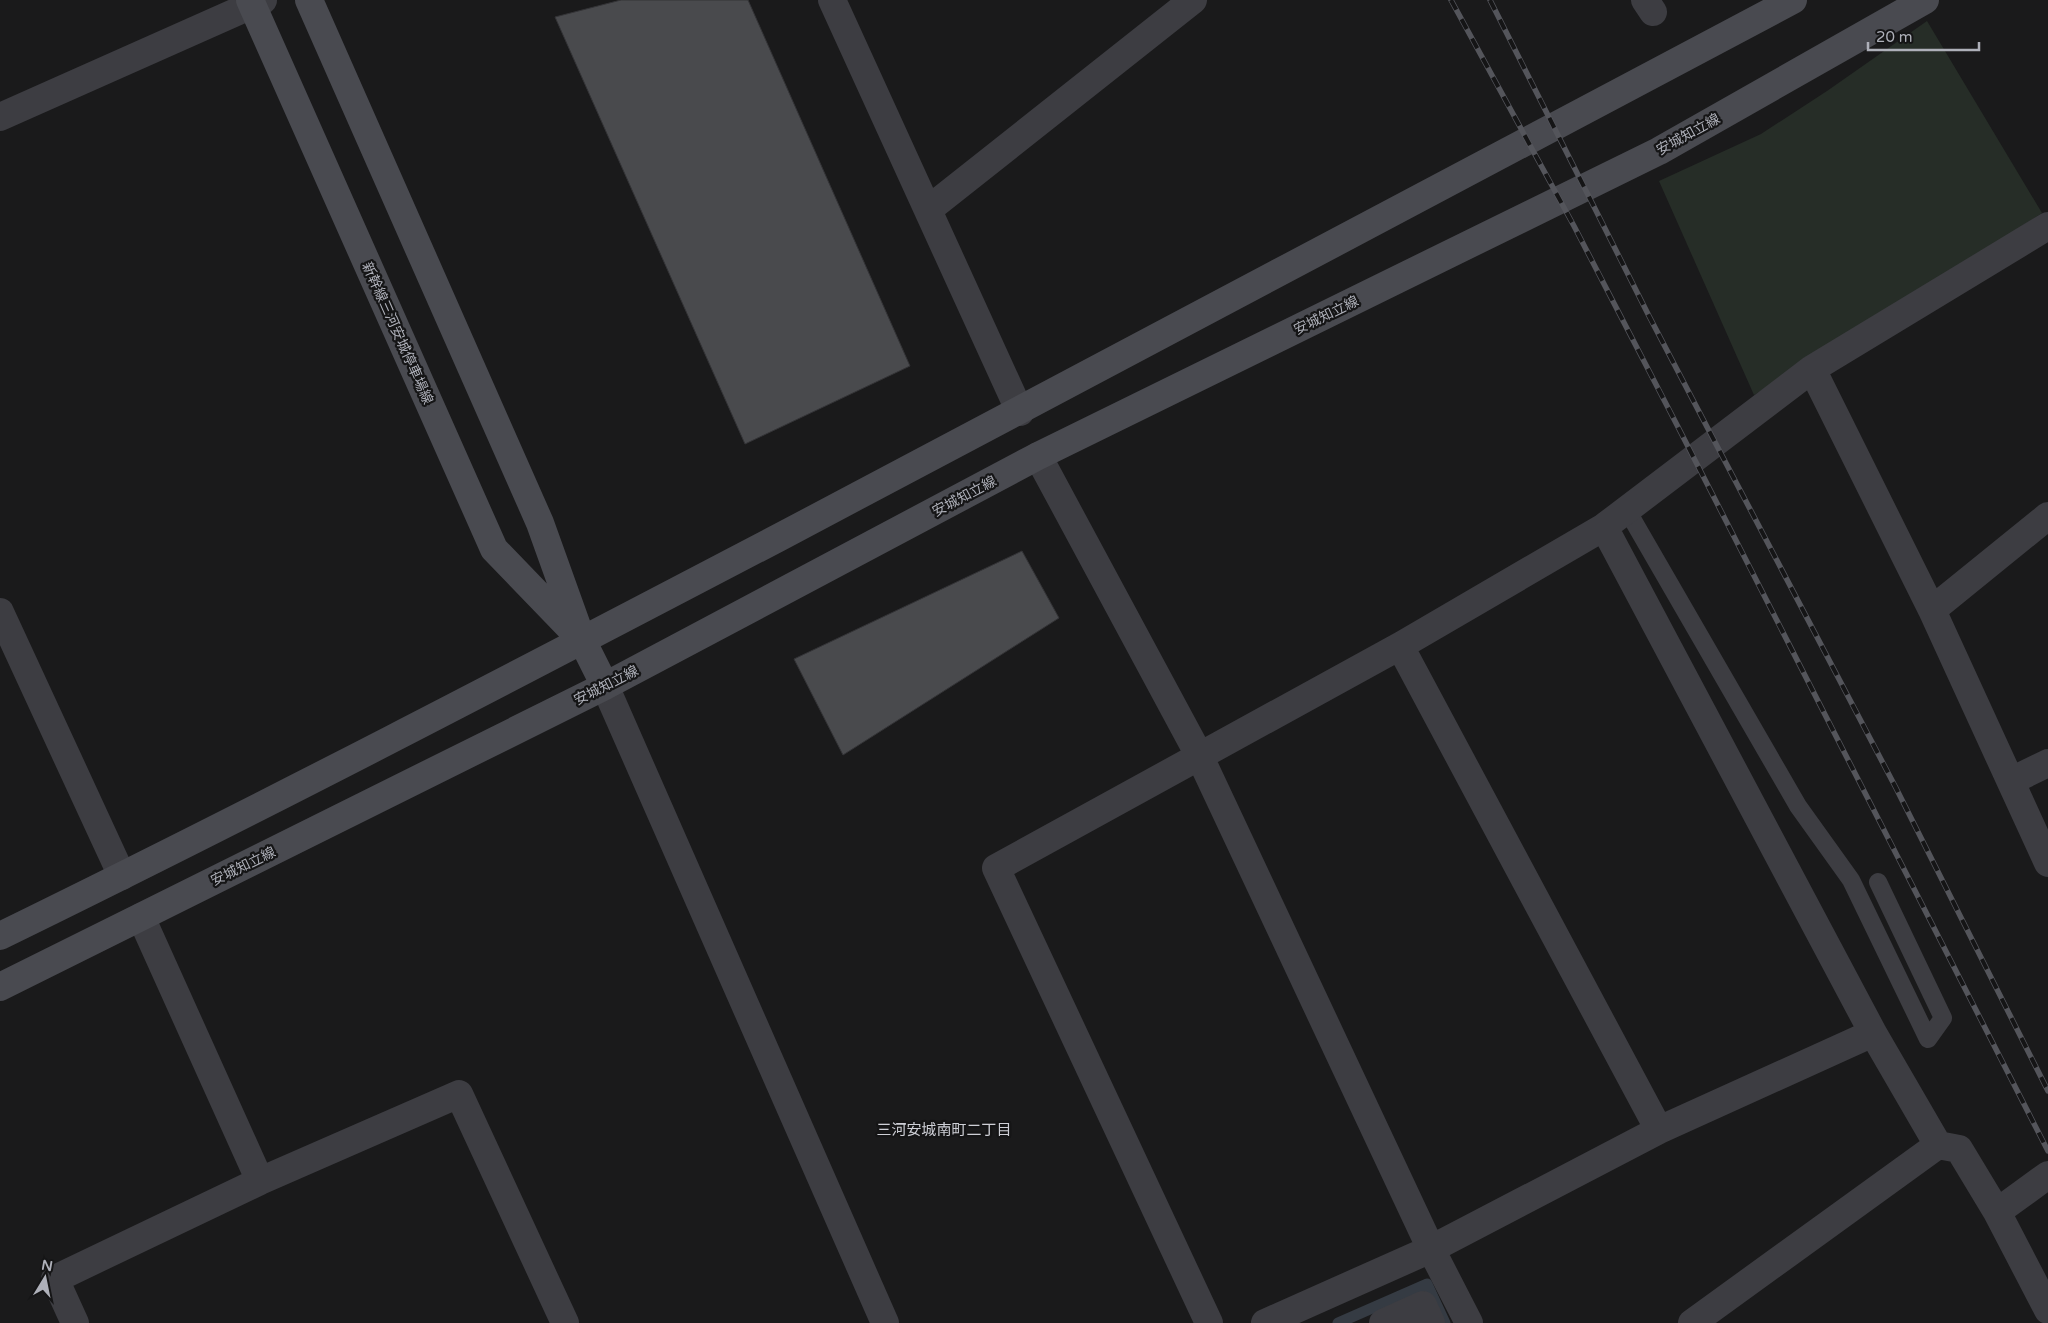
<svg xmlns="http://www.w3.org/2000/svg" width="2048" height="1323" font-family="'Varela Round','Noto Sans JP',sans-serif">
	<rect width="100%" height="100%" fill="#1a1a1b"/>
	<path fill="#262d27" d="M1927,21l115,192 -121,79 -167,103 -95,-214 102,-47 66,-43z"/>
	<g fill="none" stroke-linecap="round" stroke-linejoin="round">
		<path stroke="#353b43" stroke-width="11" d="M1338,1323l89,-39 18,39"/>
	</g>
	<path fill="#494a4d" stroke="#343437" d="M621,0h127l162,366 -165,78 -190,-427z
		M1022,551l37,67 -216,137 -49,-96z"/>
	<g fill="none" stroke-linecap="round" stroke-linejoin="round">
		<path stroke="#3d3d42" stroke-width="18" d="M1627,510l171,296 53,74 77,159 15,-21 -65,-136"/>
		<path stroke="#3d3d42" stroke-width="28" d="M1645,0l8,12
			M1812,369l120,241 116,253
			M1038,456l161,299 232,494 228,-119 214,-97
			M1604,527l269,506 65,112 21,4 38,63 51,98
			M1932,610l116,-94
			M1400,646l259,484
			M2011,781l37,-18
			M141,917l119,264
			M1997,1212l51,-37
			M75,1323l-20,-44 205,-98 199,-87 106,229
			M1209,1323l-213,-455 404,-222 204,-119 208,-158 236,-143
			M1265,1323l166,-74 38,74
			M1383,1323l40,-18 8,18
			M1692,1323l246,-178"/>
		<path stroke="#3d3d42" stroke-width="28" d="M832,0l188,412
			M0,117l263,-117
			M929,209l264,-209
			M0,612l122,264
			M605,686l280,637"/>
		<path stroke="#494a50" stroke-width="28" d="M250,0l244,549 82,85
			M309,0l231,523 42,117 23,46
			M0,936c262,-128 520,-263 778,-398 340,-177 678,-357 1015,-538
			M0,987l605,-301 433,-230 621,-305 266,-151"/>
		<defs>
			<path id="rail" d="M1451,0l123,226 103,199 371,726
				M1490,0l159,316 247,472 152,303"/>
		</defs>
		<use href="#rail" stroke="#54555b" stroke-width="5.5"/>
		<use href="#rail" stroke="#151516" stroke-width="4" stroke-dasharray="11" stroke-linecap="butt"/>
	</g>
	<g text-anchor="middle" stroke-width="4.5" stroke-linejoin="round" paint-order="stroke">
		<g font-size="14" fill="#aeb0b9" stroke="#151516">
			<text transform="translate(1688 134) rotate(-29)" y="5">安城知立線</text>
			<text transform="translate(1326 315) rotate(-26)" y="5">安城知立線</text>
			<text transform="translate(398 333) rotate(66)" y="5">新幹線三河安城停車場線</text>
			<text transform="translate(964 496) rotate(-28)" y="5">安城知立線</text>
			<text transform="translate(606 685) rotate(-27)" y="5">安城知立線</text>
			<text transform="translate(243 866) rotate(-26)" y="5">安城知立線</text>
		</g>
		<g font-size="15" fill="#cecfd6" stroke="#151516">
			<text x="944" y="1135">三河安城南町二丁目</text>
		</g>
	</g>
	<g transform="translate(45 1278) rotate(10)" stroke="#151516" stroke-width="4" paint-order="stroke">
	<path d="M0-4L9 19L0 12L-9 19Z" fill="#aeb0b9"/>
	<text y="-8" font-size="14" font-weight="bold" text-anchor="middle" fill="#aeb0b9">N</text>
	</g>
	<path d="M1868 42v8h111v-8" fill="none" stroke="#aeb0b9" stroke-width="2.5"/>
	<text x="1876" y="42" font-size="15" fill="#aeb0b9" stroke="#151516" stroke-width="4" paint-order="stroke">20 m</text>
</svg>
